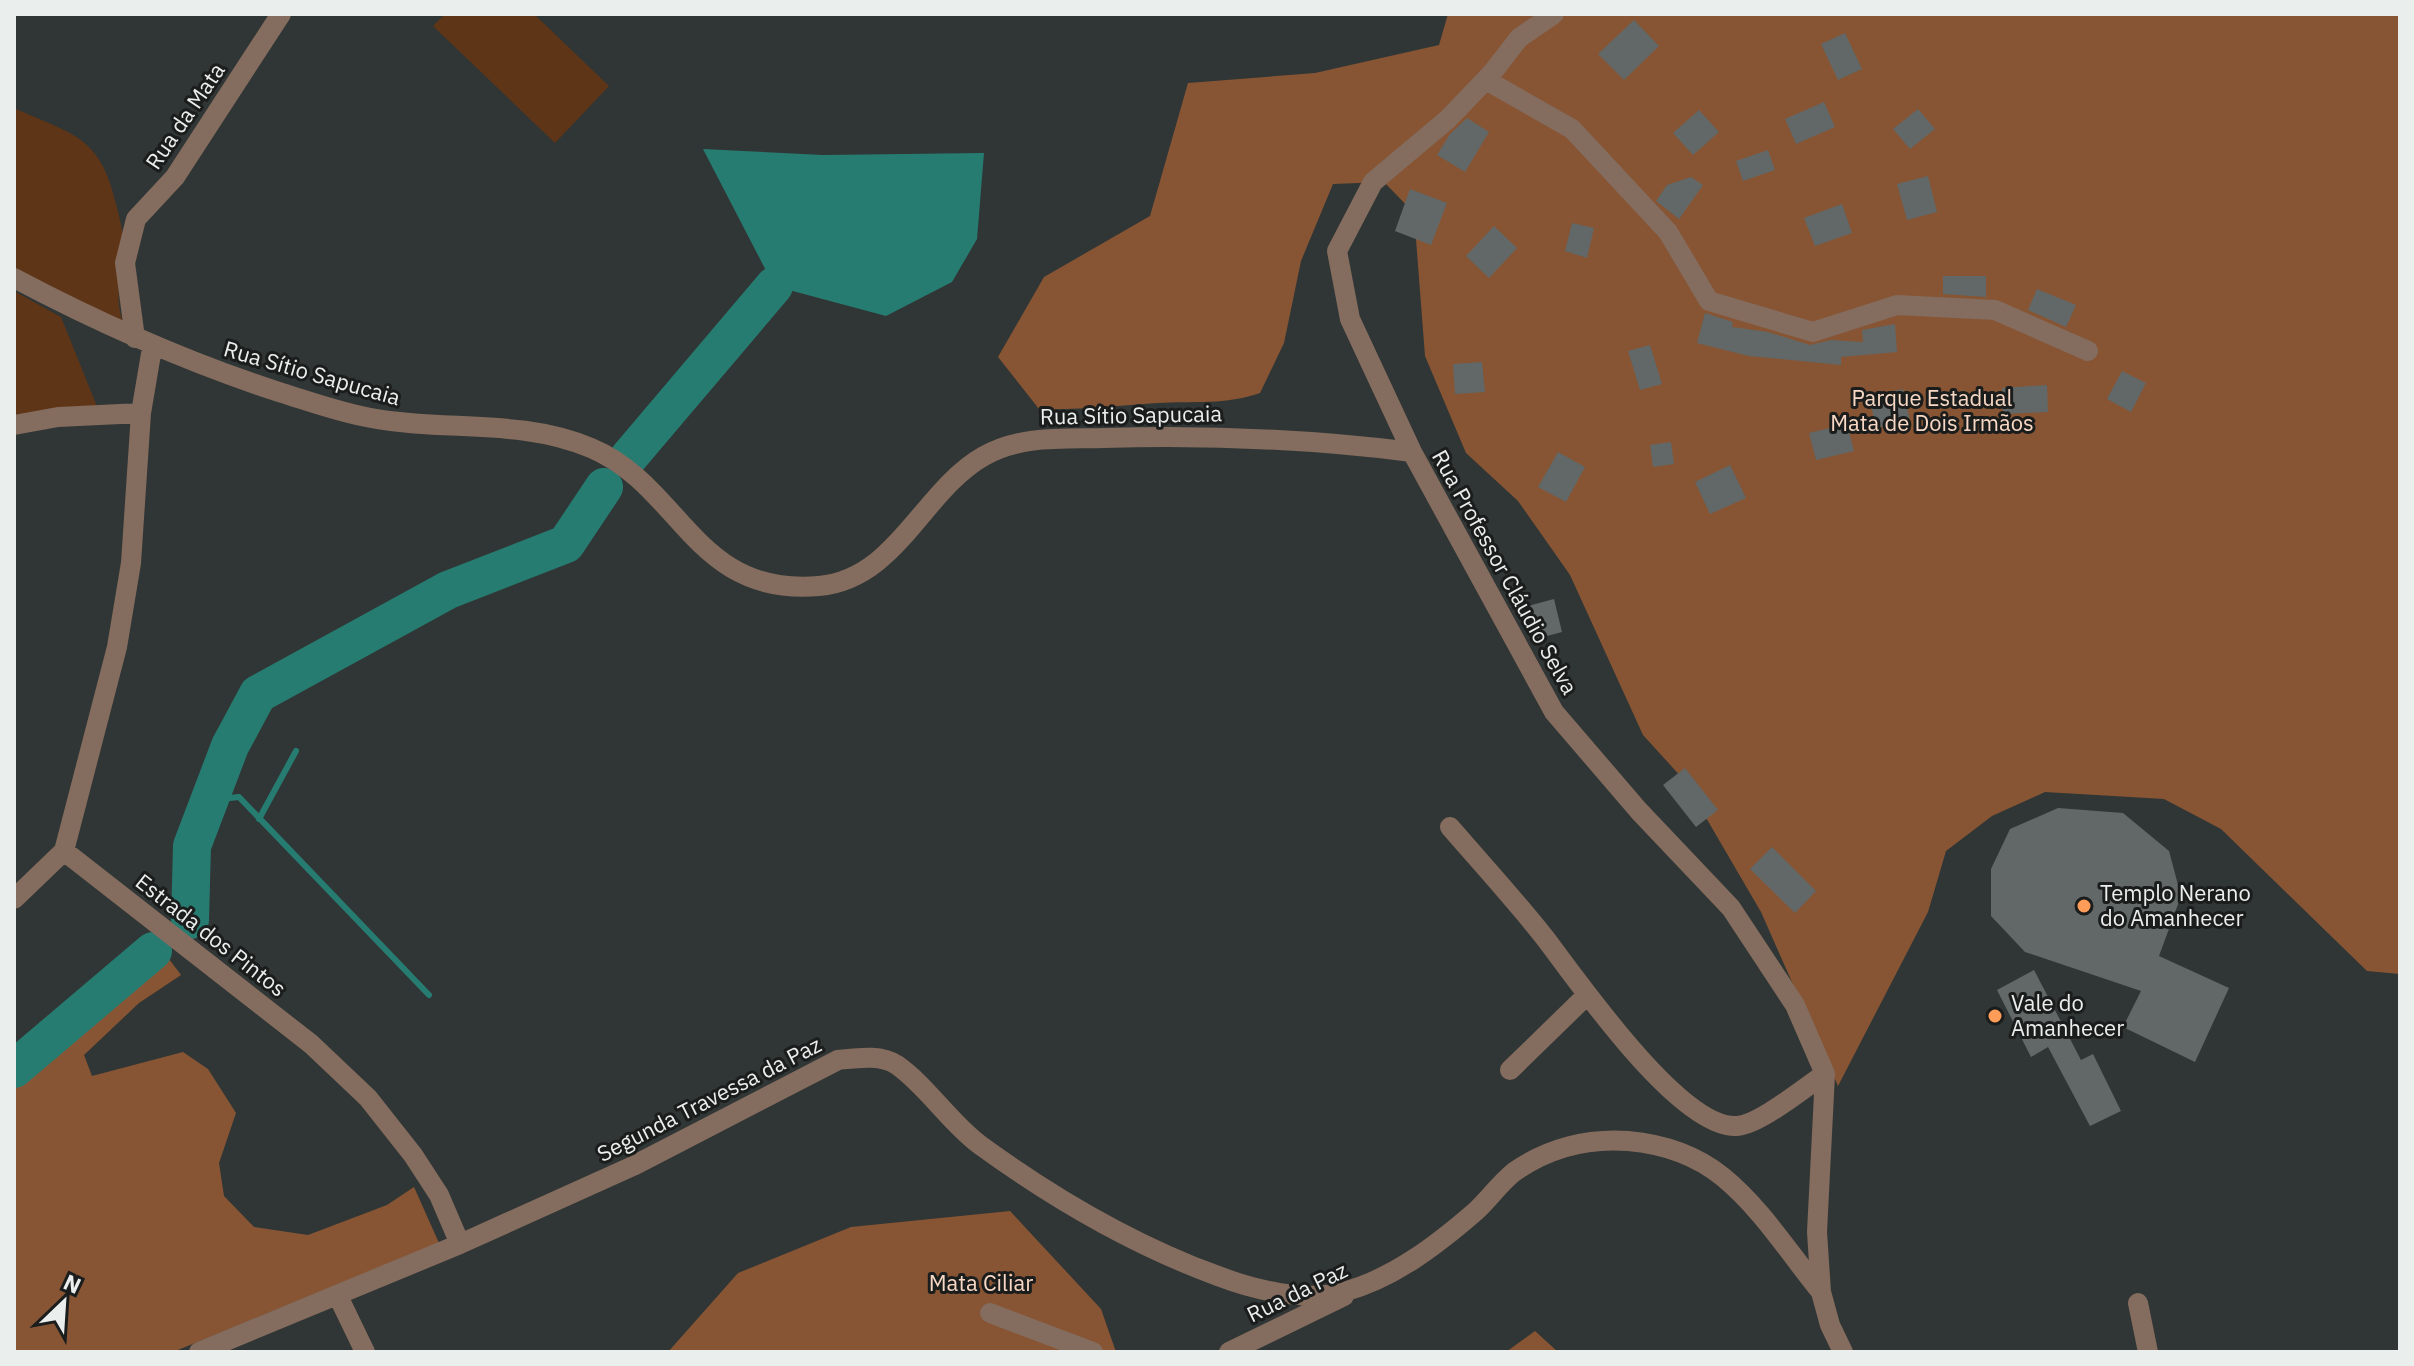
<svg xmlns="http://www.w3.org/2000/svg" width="2414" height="1366" font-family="'IBM Plex Sans',sans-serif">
	<rect width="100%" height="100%" fill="#303635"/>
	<path fill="#5f3517" d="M445,14h89l75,72 -54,57 -122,-117z
		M14,108c59,27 86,27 102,96 4,17 9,32 7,49 -3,31 -10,50 4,79l-113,-58z
		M14,291l47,26 37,92 -84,10z
		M153,944l13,11 -15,15 -137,106v-15z"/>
	<path fill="#875534" d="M1448,14h952v960l-33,-3 -146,-142 -57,-30 -119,-7 -53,24 -46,35 -18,61 -90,174 -77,-174 -77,-132 -41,-45 -73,-160 -52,-74 -52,-48 -41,-97 -11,-143 -30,-31 -51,2 -32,77 -17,82 -24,50c-34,12 -67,8 -103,10 -40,3 -77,7 -118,6l-41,-52 46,-80 106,-61 38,-133 127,-10 124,-28z
		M166,955l15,20 -42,28 -55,52 8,21 91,-24 25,17 28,44 -17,50 5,33 30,31 54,8 79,-30 27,-18 25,56 -266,109h-159v-276z
		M1010,1211l91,98 15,43h-448l70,-79 113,-46z
		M1535,1331l23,21h-52z"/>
	<path fill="#277c72" d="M703,149l120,6 161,-2 -7,86 -25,43 -66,34 -112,-30z"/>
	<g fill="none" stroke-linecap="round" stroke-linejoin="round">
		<path stroke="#277c72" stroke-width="6" d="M210,800l29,-3 190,198
			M259,819l37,-68"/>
		<path stroke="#277c72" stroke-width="38" d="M629,457l145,-171
			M190,920l2,-74 38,-100 28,-52 190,-104 118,-46 38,-57
			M14,1069l139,-118"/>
	</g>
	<path fill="#616867" d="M1634,20l25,26 -35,34 -26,-26z
		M1845,33l17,36 -24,11 -17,-36z
		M1824,102l11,25 -39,17 -11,-25z
		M1918,109l17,20 -25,20 -17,-20z
		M1699,110l20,22 -26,23 -20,-22z
		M1467,118l22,14 -24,40 -28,-17 13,-21z
		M1768,150l7,20 -32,11 -7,-20z
		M1928,176l9,36 -30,8 -10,-36z
		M1691,177l12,8 -24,34 -23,-18 11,-16z
		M1410,189l37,14 -16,42 -36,-14z
		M1842,204l10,29 -37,13 -11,-28z
		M1572,223l22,5 -7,30 -22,-7z
		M1494,226l23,22 -28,30 -23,-22z
		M1943,276h43v21l-43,-3z
		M2037,289l39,16 -10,22 -38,-17z
		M1705,313l28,9 -1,5 36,5 42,13 21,-5 32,2 -1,-12 33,-6 2,28 -56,5v8l-92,-9 -52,-13z
		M1650,345l12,39 -22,6 -12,-39z
		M1482,362l3,30 -30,2 -2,-30z
		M2122,371l24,12 -15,29 -24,-13z
		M2047,385l1,27 -45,2 -1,-26z
		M1903,389l7,32 -34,7 -7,-32z
		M1847,424l7,27 -38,9 -7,-27z
		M1671,442l3,22 -21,3 -3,-22z
		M1558,452l27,15 -19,35 -28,-15z
		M1730,465l16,33 -36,16 -15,-32z
		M1554,599l8,33 -26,7 -8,-33z
		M1685,768l33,42 -22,17 -33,-42z
		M2058,808l65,5 46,38 12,45 -22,60 70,32 -34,74 -72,-35 18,-36 -116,-39 -34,-36v-47l19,-40z
		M1772,847l44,44 -21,22 -45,-44z
		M2034,970l47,90 12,-6 28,57 -31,15 -42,-79 -17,10 -34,-67z"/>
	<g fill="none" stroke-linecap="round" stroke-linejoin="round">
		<path stroke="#846c5e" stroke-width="20" d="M1554,14l-35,24 -27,35 -44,46 -75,63 -36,69 13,68 62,133 142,260 85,99 92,97 64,97 30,69 -8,158 4,60 9,33 13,27
			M1486,80l86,49 96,103 41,69 104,31 84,-27 98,5 93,41
			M14,278c87,46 175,85 268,115 29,9 59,20 89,25 74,14 149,0 220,30 91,38 103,149 228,138 78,-7 103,-95 165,-130 37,-21 80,-17 120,-18 103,-3 206,1 308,14
			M135,338l-10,-75 11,-44 39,-42 106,-163
			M152,348l-11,65 -10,150 -14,84 -53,204 247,193 57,54 45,57 26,40 21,49
			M14,425l44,-8 83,-4
			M1450,827c32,37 65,73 95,111 33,43 134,190 191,188 22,0 69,-39 89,-52
			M14,899l50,-48
			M1510,1070l76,-74
			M338,1296l27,56
			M2138,1303l10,49
			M990,1313l103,39
			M199,1352l261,-108 173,-78 205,-106c19,-2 43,-6 59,5 31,22 52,57 83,80 73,53 153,100 238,131 37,14 86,26 125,16 50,-13 95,-48 133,-81 13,-12 24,-28 38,-39 34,-24 74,-34 114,-31 34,3 68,14 95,36 38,31 67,77 98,115
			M1229,1352l115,-56"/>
	</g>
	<g fill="#fe9c58" stroke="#1a1d1c" stroke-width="3">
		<circle cx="2084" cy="906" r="8"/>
		<circle cx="1995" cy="1016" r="8"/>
	</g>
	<g text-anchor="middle" stroke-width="6" stroke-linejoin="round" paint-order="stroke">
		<g font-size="22" fill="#eaeeed" stroke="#1a1d1c">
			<text transform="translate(185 116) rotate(-56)" y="8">Rua da Mata</text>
			<text transform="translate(312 373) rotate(16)" y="8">Rua Sítio Sapucaia</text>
			<text transform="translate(1131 415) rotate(-1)" y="8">Rua Sítio Sapucaia</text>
			<text transform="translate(1505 572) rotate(61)" y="8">Rua Professor Cláudio Selva</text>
			<text transform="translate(211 935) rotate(38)" y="8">Estrada dos Pintos</text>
			<text transform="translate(709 1099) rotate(-27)" y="8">Segunda Travessa da Paz</text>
			<text transform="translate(1297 1292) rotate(-26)" y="8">Rua da Paz</text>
		</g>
		<g font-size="22" fill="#f8d8c4" stroke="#1a1d1c">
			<text x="1932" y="406">Parque Estadual<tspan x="1932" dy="25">Mata de Dois Irmãos</tspan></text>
			<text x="981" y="1291">Mata Ciliar</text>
		</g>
		<g font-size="22" fill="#eaeeed" stroke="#1a1d1c" text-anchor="start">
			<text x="2100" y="901">Templo Nerano<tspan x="2100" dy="25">do Amanhecer</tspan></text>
			<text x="2011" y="1011">Vale do<tspan x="2011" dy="25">Amanhecer</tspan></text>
		</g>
	</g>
	<rect width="2414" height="1366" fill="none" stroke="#eaeeed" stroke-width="32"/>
	<g transform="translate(64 1302) rotate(25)" stroke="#1a1d1c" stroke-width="6" paint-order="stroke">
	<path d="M0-6L14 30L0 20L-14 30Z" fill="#eaeeed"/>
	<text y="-12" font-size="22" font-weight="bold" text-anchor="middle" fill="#eaeeed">N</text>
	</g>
</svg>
